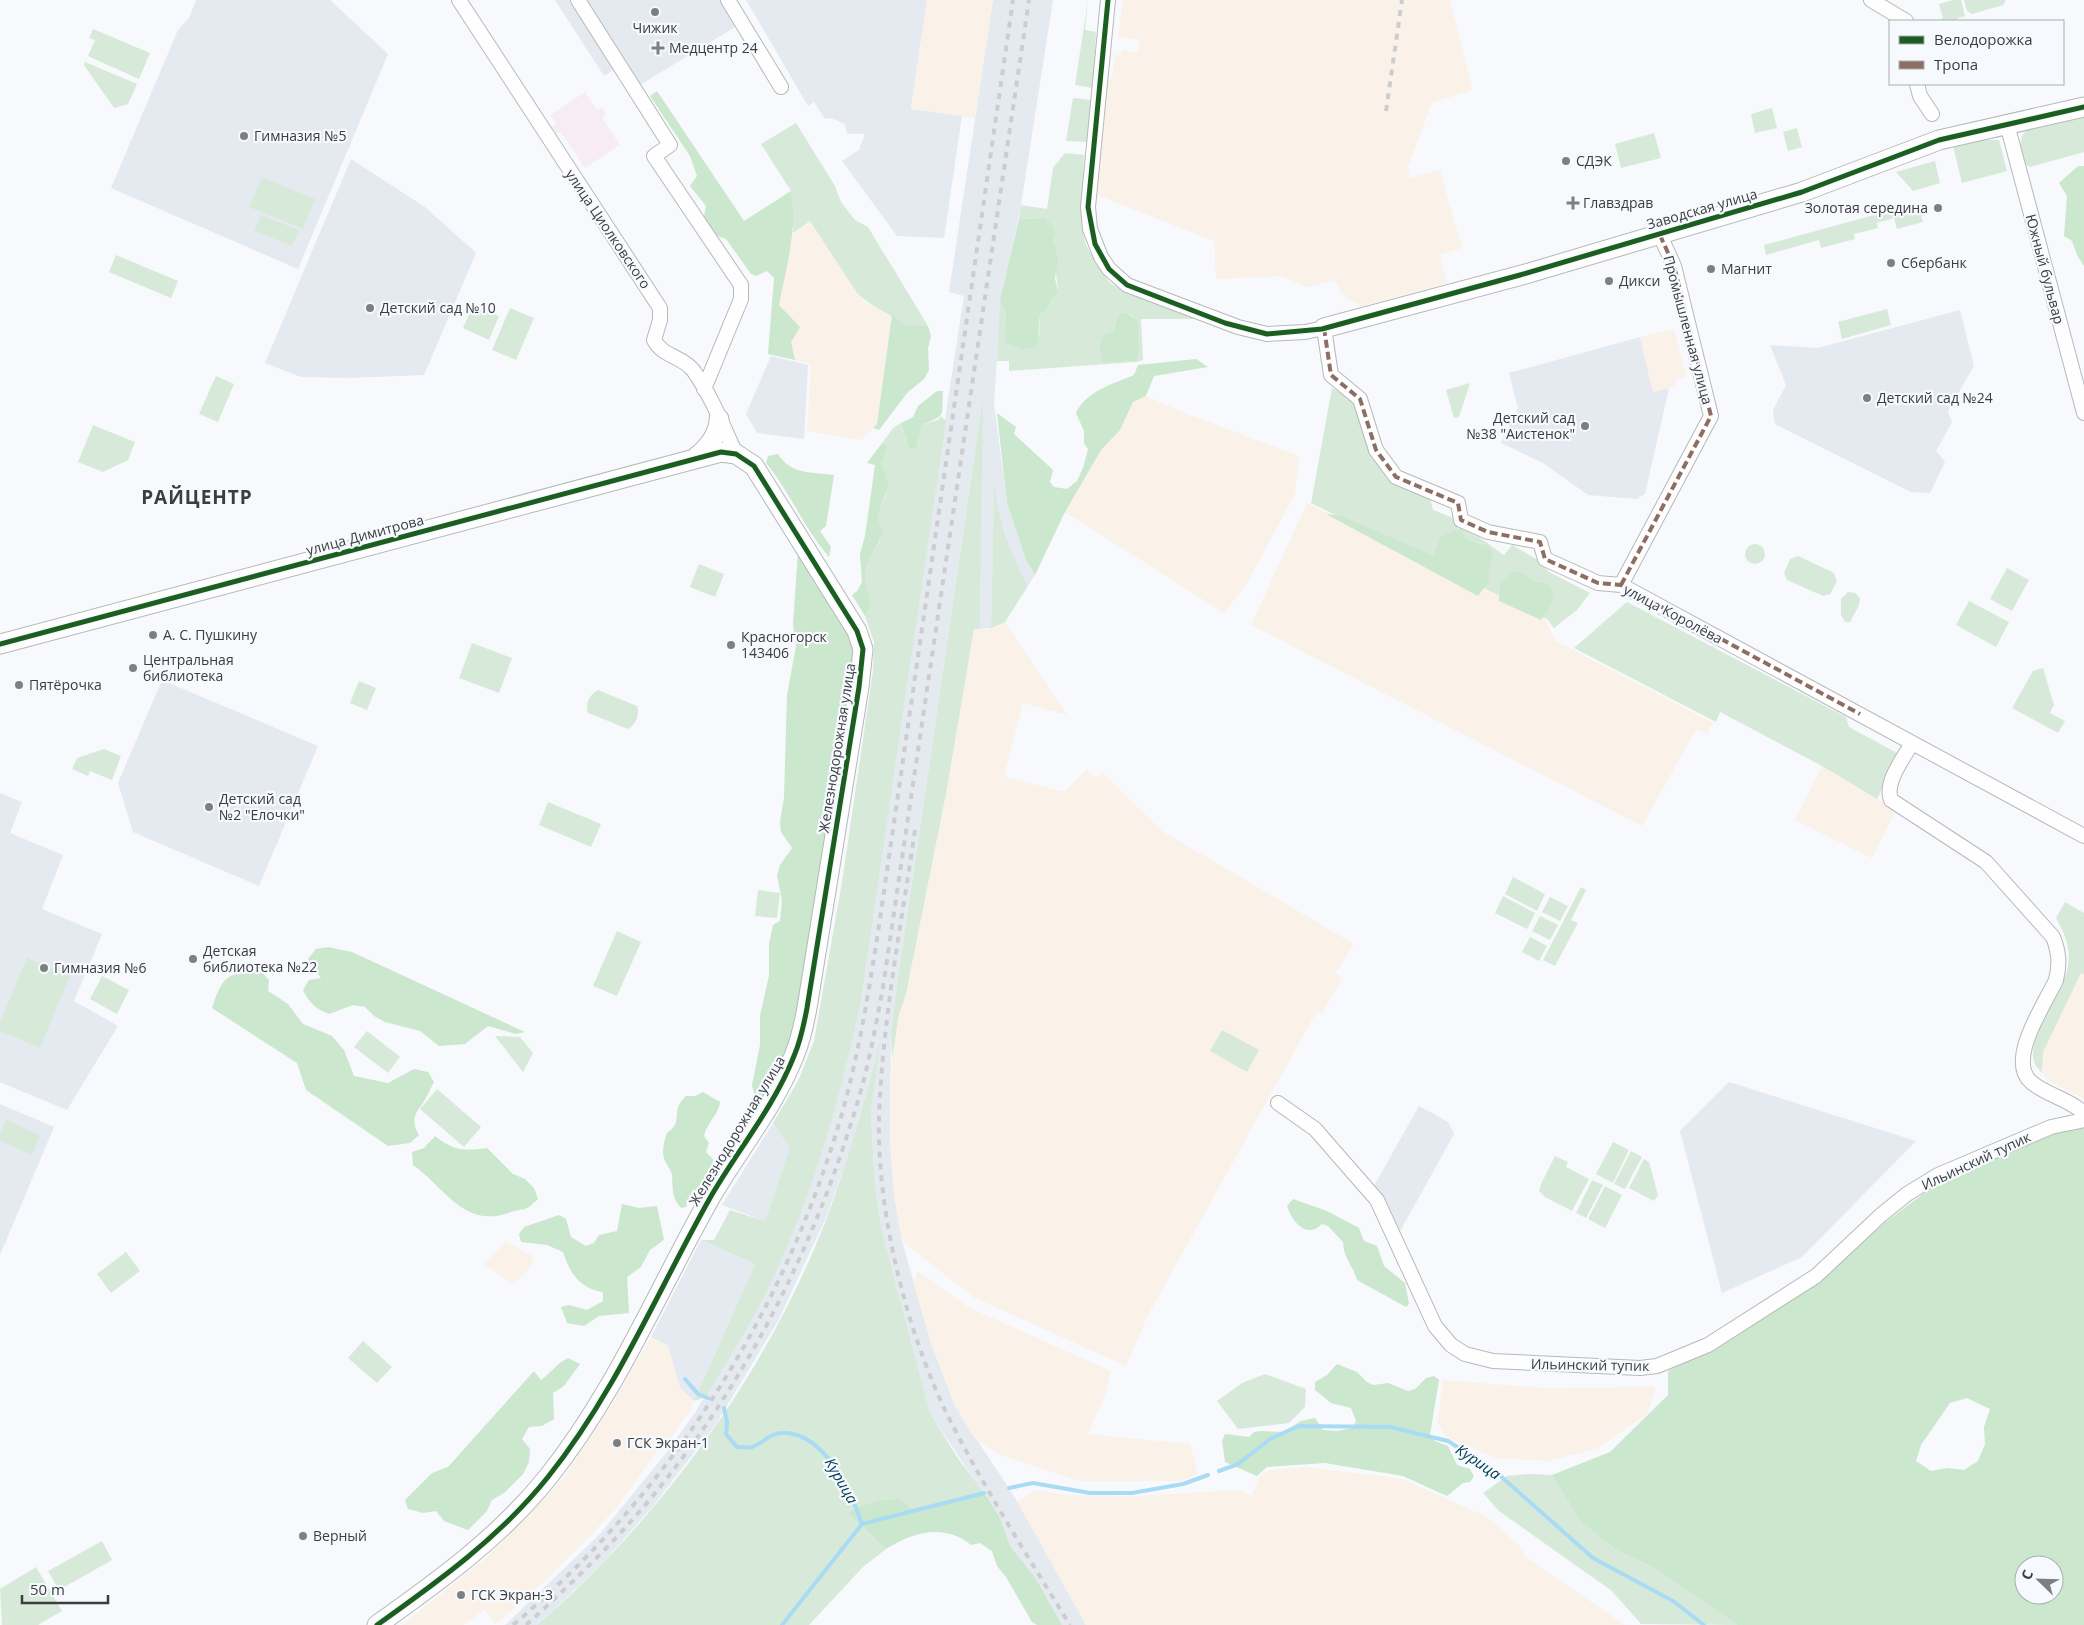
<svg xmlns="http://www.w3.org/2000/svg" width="2084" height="1625" font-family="'Open Sans',sans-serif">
	<rect width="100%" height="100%" fill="#f7f9fc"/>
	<path fill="#e4eaf0" d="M196,0h134l58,54 -90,215 -187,-81 67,-158 11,-12z
		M555,0h164l16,27 -105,64 -15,-22 -11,7z
		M746,0h181l-16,108 51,8 -18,122 -47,-2 -55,-75 17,-11 6,-16h-18l-2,-10 -14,-6 -6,1 -11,-17 -6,4z
		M993,0h60l-32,205 -20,96 -7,102 13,100 19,57 9,15 -7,11 -14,-25 -17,-53 -3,-19 -3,139 -11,1 2,-226 -86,588 -5,40 -1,109 4,54 8,47 30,105 23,60 62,95 69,124h-24l-27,-48 -25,-31 -12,-30 -68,-103 -48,-182 -7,-45 -4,-72 9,-68 -32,111 -23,63 -47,101 -62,103 -63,82 -51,58 -54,51 -11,10h-32l95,-91 67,-82 29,-41 60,-100 39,-85 17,-46 79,-395 15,-92 32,-229 26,-168 -15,-4z
		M351,159l74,48 51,46 -52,122 -74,3 -49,-1 -36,-14z
		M1960,310l14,56 -26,45 4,11 -16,29 9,11 -15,31 -19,-1 -136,-68 -2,-14 13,-25 -16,-40 48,3z
		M1640,337l13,55 16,-4 -24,106 -8,5 -49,-4 -45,-32 -42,-20 17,-35 -9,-35z
		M771,356l37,9 -4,74 -47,-6 -11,-19z
		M162,680l156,66 -59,140 -126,-54 -15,-49z
		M0,793l22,9 -12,31 53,22 -21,54 60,25 -28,67 44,25 -51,84 -67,-28z
		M1729,1082l187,59 -114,116 -80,36 -42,-162z
		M0,1104l54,23 -54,128z
		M1419,1106l29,16 6,12 -55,99 -25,-47z
		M773,1123l18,25 -26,73 -43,-16z
		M701,1240l54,24 -61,137 -14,-13 -12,-42 -17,-9z"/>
	<path fill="#faf2e9" d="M927,0h66l-18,118 -64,-9z
		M1123,0h327l23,90 -41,13 -24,64 2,11 30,-8 22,78 -23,7 8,28 -85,23 -16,-8 -7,-9 -3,-9 -28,7 -27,-11 -65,3 -2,-38 -117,-46 9,-111 6,-6 3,-23h6l1,-5 16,3 2,-13 -22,-3z
		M810,221l47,72 8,9 27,13 -15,109 -15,16 -55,-9 4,-67 -16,-4 -16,-55 14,-72z
		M1674,329l12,48 -11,3 1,6 -23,6 -13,-55z
		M1146,396l36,16 117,44 -4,38 -49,91 -22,28 -159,-101 36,-62 19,-20 13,-28z
		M1307,503l233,107 16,31 157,82 -6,11 -11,-5 -54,97 -391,-201z
		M1005,622l62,93 -44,-12 -19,73 60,16 23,-23 9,9 6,-6 60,59 192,113 -18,29 6,5 -20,36 -5,-3 -4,7 -166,299 -21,49 -153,-69 -71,-56 -8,-47 -4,-54 2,-80 7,-46 7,-20 40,-200 28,-165 12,1z
		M1822,766l74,44 -24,48 -77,-38z
		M2081,972l3,2v125l-34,-18 -8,-8v-21z
		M506,1242l27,14 -2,11 -18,18 -29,-21z
		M918,1271l50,36 143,64 -6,24 -17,39 102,10 8,30 -17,7h-102l-81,-27 -24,-16 -19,-32 -23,-60 -19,-64z
		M651,1337l17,9 12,42 14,13 -3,9 -20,27 -6,3 -50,70 -68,69 -51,45 -12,-14 -21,15h-61l83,-66 77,-79 49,-74z
		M1443,1380l100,8 113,-1 -9,27 -49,34 -49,13 -53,-3 -50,-21 -9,-15z
		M1308,1467l94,12 85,38 38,34 -2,4 102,70h-539l-69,-124 19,-11 31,5 69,1 101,-6 14,5 9,-19 10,-6z"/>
	<path fill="#f6ecf2" d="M585,92l12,18 5,-3 4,8 -4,3 18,27 -35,23 -24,-36 -5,2 -4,-7 4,-3 -6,-9z"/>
	<path fill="#d7ead9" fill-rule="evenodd" d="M1088,0l-3,30 11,2 -3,56 -18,-3z
		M1954,0h7l4,16 -7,2 -1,3h-20l6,-3 -4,-14z
		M1964,0h42l-3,5 -31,9 -5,-3z
		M93,29l57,24 -11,26 -51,-23 7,-16 -6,-2z
		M85,62l52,22 -9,20 -14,4 -30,-43z
		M1073,98l18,2 -4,42 -21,-1z
		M1772,108l5,20 -22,5 -4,-19z
		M2084,116v36l-54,15 -5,-3c-3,-14 -10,-27 5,-36z
		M796,123l39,63 6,16 14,18 13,7 60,99 -15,-2 -8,2c-15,-13 -34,-19 -48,-33l-47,-72 -17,12v-26l-2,-16 -30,-47z
		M1797,128l5,19 -14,4 -5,-19z
		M1654,133l7,25 -40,10 -6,-24z
		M1977,140h22l8,31 -45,12 -9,-37z
		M1065,153l19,2 -3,66 4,22 11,20 13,19 10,7 82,30h-60l2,41 -7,2 -127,9v-10h-12l3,-60 6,13 -1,14 34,7 1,-21 7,-3 4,-11 7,-7 -5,-52 3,-7 -3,-9 -8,-7 -26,1 2,-14 26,4 6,-41zM1126,312l7,5 5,40 -2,4 -34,2 -3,-14 4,-14 11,-5 4,-15z
		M1935,161l5,22 -27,8 -17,-19z
		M262,177l53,22 -12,30 -54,-22z
		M1918,203l5,19 -26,7 -3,-11 -17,5 1,5 -24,6 1,5 -34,9 -2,-8 -53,15 -2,-10z
		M261,215l38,15 -7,16 -38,-15z
		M116,255l62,26 -7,17 -62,-26z
		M473,305l26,11 -10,24 -26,-12z
		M510,308l24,10 -18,42 -24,-10z
		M1887,309l4,16 -49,14 -4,-17z
		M216,376l18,8 -16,38 -19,-8z
		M1470,383l-11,34 -5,1 -8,-28z
		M1332,388l13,7 10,10 15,49 21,29 39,15 3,12 18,7 53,38 8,-10 26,15 11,12 41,21 -13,17 -23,18 -7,-9 -236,-116z
		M983,397l-3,232h-6l-28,165 -40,200 -7,20 -7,46 -1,-29 5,-40z
		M941,416l5,5 -85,578c-22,108 -53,215 -105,313 -16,29 -34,57 -50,85l-12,4 61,-137 -54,-24h13l16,-30 35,11 25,-73 -17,-25 25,-42 16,-40 28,-159 31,-211 1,-29 -9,-26c12,-19 -1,-25 0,-42 1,-14 8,-23 15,-33l-3,-26 2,-9 6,-8 3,-18 -7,-17 7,-16 -5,-5 10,-14 8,-5 8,25 14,-24 15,-4z
		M93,425l42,17 -7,18 -25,12 -25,-10z
		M994,485c5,36 16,69 34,101l-23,36 -14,6z
		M1745 554a10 10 0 1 1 20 0a10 10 0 1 1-20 0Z
		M1798,556l36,17 3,8 -7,13 -7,2 -36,-16 -3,-7 6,-14z
		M699,564l25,10 -9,23 -25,-10z
		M2007,568l22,12 -17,31 -22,-12z
		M1848,592l7,1 5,5 -1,7 -9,17h-5l-4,-7v-16z
		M1969,601l40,21 -13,25 -40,-22z
		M1627,602l219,115 3,10 50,27 -22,45 -55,-33 -102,-54 -4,10 -142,-74z
		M472,643l40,15 -13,35 -40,-15z
		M2043,668l11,37 -4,8 15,8 -7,12 -46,-25 21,-37z
		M359,681l17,7 -9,22 -17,-7z
		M598,690l39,16c3,9 -1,18 -9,23l-40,-16c-3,-9 1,-18 10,-23z
		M104,749l17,7 -9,24 -22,-9 -2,5 -16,-7 5,-11z
		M548,802l53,22 -10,23 -52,-22z
		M1513,877l32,17 -8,17 -32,-17z
		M1581,887l5,3 -15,30 7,3 -23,43 -12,-6z
		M758,890l22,3 -3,25 -22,-2z
		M1503,896l32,17 -8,16 -32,-16z
		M1550,897l18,9 -8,15 -18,-9z
		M2065,902l19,11v61l-3,-1 -38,79 -1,21c-2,-3 -6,-6 -7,-9 -12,-24 29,-72 33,-98 3,-18 -3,-32 -12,-48z
		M1540,916l18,9 -8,15 -18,-9z
		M617,931l24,11 -24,54 -24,-10z
		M1530,937l17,9 -8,15 -17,-9z
		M27,958l43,18 -30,72 -40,-17v-9z
		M102,976l27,14 -12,24 -27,-15z
		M1222,1030l37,20 -12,22 -37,-21z
		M367,1031l33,26 -12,16 -34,-26z
		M495,1036l25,1 13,16 -10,19z
		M881,1039l-10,75 4,72 7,45 48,182 27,44 27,36 -73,18 -10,-12c-16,-1 -40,5 -53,14l38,36 -23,18 -54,58h-272c125,-108 229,-251 289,-405 22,-59 39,-120 55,-181z
		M437,1089l44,38 -17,20 -44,-38z
		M6,1120l34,15 -8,20 -32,-14v-7z
		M1613,1142l16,8 -16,33 -17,-9z
		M1631,1151l11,6 -17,32 -11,-5z
		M1555,1156l13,6 -2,5 23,12 -17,32 -27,-14 -6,-6 2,-7z
		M1644,1159l5,3 9,33 -4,6 -25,-13z
		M1592,1180l11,5 -17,33 -10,-5z
		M1605,1186l17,9 -17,33 -17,-9z
		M126,1252l14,19 -29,22 -14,-19z
		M363,1341l29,26 -15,16 -29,-25z
		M1265,1374l41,15 -1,18 -16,16 -51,6 -21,-28 25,-18z
		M1529,1474l23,1 28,46 37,30 34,15 86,59 -96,-1 -29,-33 -113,-80 -16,-18 24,-17z
		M102,1541l10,19 -53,30 -11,-19z
		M36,1567l26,44 -24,14h-36l-2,-36z"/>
	<path fill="#cbe7cd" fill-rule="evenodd" d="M657,91l87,130 47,-30c7,39 -5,76 -12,114l21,22 -9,15 4,18 -27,-6 6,-76 -7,-7 -11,5 -5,-2 -25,-35 -11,-4 -11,-19 2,-10 -16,-20 7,-10 -7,-20 -40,-60z
		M2078,166h6v100l-7,-11 -5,-14 -8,-5 3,-40 -8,-13z
		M1045,218l8,7 3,9 -3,7 5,17 -3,20 3,15 -7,7 -4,11 -7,3 -3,33 -14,2 -18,-7 2,-10 -2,-4 1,-14 -6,-13 19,-82z
		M1126,312l12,10v35l-2,4 -34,2 -3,-14 4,-14 11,-5 4,-15z
		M892,315l13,11 8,-2 15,2 3,10 -3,12 1,22 -5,9 -16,13 -29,38 -6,-2 4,-4z
		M1196,359l12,8 -54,9 -8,20 -13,6 -13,28 -19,20 -36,62 -30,63 -9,-15 -19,-57 -10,-90 19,14 -2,7 39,36 -3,12 4,5 13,2 10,-8 6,-13 5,-19 -4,-6v-12l-8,-18c10,-22 37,-29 58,-38l4,-10z
		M937,391h6c-2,24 5,24 -20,33l-5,13 -2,12 -7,-1 -8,-25 12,-6 5,-11z
		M883,442l5,5 -7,16c2,5 6,12 7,18 0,20 -19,33 -5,51 -5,15 -17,26 -18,43 0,17 12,22 0,41l-13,-21 5,-4 5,-9 -2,-28 5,-18 10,-71 -8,-2z
		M778,454c13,21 34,18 56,21l-8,51 -6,5 11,16 -2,10c-25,-29 -39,-65 -63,-94l2,-7z
		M1326,514l15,2 93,40 6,-19 21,-8 5,10 12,5 10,1 5,8 -5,21 1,7 -11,15z
		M798,551l47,73 10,28 -57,368 -20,53 -15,23 -9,-3 -2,-8 8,-40v-29l9,-40v-32l4,-19 7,-4 2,-20 -5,-26 3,-10 12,-17 -11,-16 -1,-11 4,-23 3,-103 9,-49 -3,-21z
		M1513,571l10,2 8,7 19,5c7,15 0,23 -9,35l-42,-19 1,-17z
		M328,947l24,5 173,80 -9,2 -28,-8 -23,18 -26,2 -19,-15 -35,-9 -11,-6 -9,-9 -12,-2 -24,9c-13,-5 -20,-11 -26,-24l6,-10 12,-2 -13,-19 8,-10z
		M261,971l8,9 -1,11 20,13 15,20 29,12 12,14 10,26 34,7 26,-14 14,3 6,10c-4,7 -7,15 -11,21 -9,12 -12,18 -4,32l-9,8 -22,3 -82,-56 -9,-27 -85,-55c11,-33 15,-35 49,-37z
		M703,1092l17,10c-2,14 -13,20 -16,34l5,7 -3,9 7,7c0,20 -21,29 -27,48l-5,1c-10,-10 -8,-21 -9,-33 -1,-6 -5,-9 -7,-14 -4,-9 -1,-19 2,-28 18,-12 2,-21 19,-37h9z
		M2084,1124v501h-347l-86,-59 -34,-15 -37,-30 -28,-46 58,-23 58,-57v-24l59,-31 94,-61 61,-54 59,-45 120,-52zM1967,1398l23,11 -6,18 1,17 -7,17 -14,9 -17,-2 -16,3 -15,-10 5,-16 29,-42zM2024,1565h30v30h-30z
		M435,1136c19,15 28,15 52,12l26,26 12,5 9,9 4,11c-15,14 -11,8 -27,13 -47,18 -65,-24 -98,-47l-1,-13 12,-4z
		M1293,1199l34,12 32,17 5,13 13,5 7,20 21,17 4,21 -3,3 -49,-27c-5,-17 -13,-20 -14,-38l-15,-16 -6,-2c-16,16 -30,-3 -35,-18z
		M622,1204l17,4 18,-2 7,34 -14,10 -9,17 -14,10 2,36 -30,3 -15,10 -17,-3 -6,-16 8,-2 18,5 16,-9v-9c-23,-3 -34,-20 -40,-40l-16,-7 -26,-3 -2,-8 5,-7 35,-12 7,4 5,18 15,9 8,-3 5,-8 18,-4z
		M568,1358l12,6 -16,22 -11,7 1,26 -12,7 -13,1 -7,12 8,10 -1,13 -6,12 -19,19 -12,7 -5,11 -19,19 -24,-9 -8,-10 -13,2 -15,-4 -3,-9 27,-27 16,-6 86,-96 7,9c10,-7 15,-16 27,-22z
		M1337,1364l20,8 10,10 6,3 15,-2 20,8 7,-2 11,-11 8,-2 5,4 -9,55 5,6 13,5 9,19 13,4 4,7 -4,6 -7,1 -16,13 -44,-20 -78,-13 -58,4 -10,9 -32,-14 -3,-21 3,-7 24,3 5,-5 7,-1 22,1 18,-11 14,-3 8,12 14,1 15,-3 4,-7 -5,-13 -20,-5 -16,-13v-8l12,-7z
		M984,1493l15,23 11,30 25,31 27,48h-25l-5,-3 -26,-45 -9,-11 -5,-15 -12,-8 -9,2c-27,-22 -58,-13 -85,4l-38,-36c13,-9 36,-15 53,-14l11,11z"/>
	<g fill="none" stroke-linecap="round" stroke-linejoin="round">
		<path stroke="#aadbf5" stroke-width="4" d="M685,1379l13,15 10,4
			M724,1408l3,14 -1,12 11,13c4,0 11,1 15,0 12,-4 17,-14 31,-14 41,-1 68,58 79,91
			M1219,1471l19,-7 32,-25 29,-13 91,1 58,14 48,31 97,86 80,43 31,24
			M1009,1488l24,-5 57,10h42l51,-9 25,-9
			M862,1524l122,-31
			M782,1625l80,-101"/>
		<defs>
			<path id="street" d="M459,0l201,308v12l-6,20c9,17 28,16 39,30 18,25 30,56 43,84
				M578,0l92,145 -16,11 87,129v14l-37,90
				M728,0l53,87
				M1108,0l-20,207 2,22 11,28 8,12 18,16 111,42 29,7 38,-2 19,-4 7,47 29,24 16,51 20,27 62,26 3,17 27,12 52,10 5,17 53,24 23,2 463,251
				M1871,0l35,21
				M1917,84l3,12 12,18
				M2007,124l77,289
				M1621,585l90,-169 -37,-150 -15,-33
				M1912,743c-8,15 -28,39 -21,57l95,62 67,75c6,15 7,27 3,43 -11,24 -50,80 -25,102 15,13 38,17 53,31
				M1278,1103l37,26 62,71 58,126 16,19 14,9 28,7 147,7 17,-2 51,-21 108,-69 65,-61 26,-21 31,-19 113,-48 33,-7"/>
			<path id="secondary" d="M1324,328l205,-55 273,-81 137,-52 145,-33
				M696,457c12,-9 23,-23 23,-38
				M0,644l721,-192 15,2 18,12 103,165 6,18 -4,38 -52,321c-3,16 -6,32 -13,48 -20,51 -57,95 -84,142 -53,94 -94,194 -162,279 -48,60 -109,104 -171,148"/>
		</defs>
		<use href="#street" stroke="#b7b8ba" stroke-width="16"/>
		<use href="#secondary" stroke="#b7b8ba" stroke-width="21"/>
		<use href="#street" stroke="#fefeff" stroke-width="14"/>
		<use href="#secondary" stroke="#fefeff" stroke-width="19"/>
		<path stroke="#cccece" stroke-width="4" stroke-dasharray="6 6" stroke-linecap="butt" d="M1386,111l16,-111
			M915,830c-14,96 -33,193 -36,289 -2,98 30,223 75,309 35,68 76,132 116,197
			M513,1625c158,-133 270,-310 328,-508 18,-63 28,-127 38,-191l134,-926
			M526,1625c44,-40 87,-81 125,-127 100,-121 170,-264 212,-415 8,-31 14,-64 20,-96l146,-987"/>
		<path stroke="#8d6e63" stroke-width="4" stroke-dasharray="8 4" stroke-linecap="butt" d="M1324,328l7,47 29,24 16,51 20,27 62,26 3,17 27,12 52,10 5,17 53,24 23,2 239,129
			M1621,585l90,-169 -37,-150 -15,-33"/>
		<defs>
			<path id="cycleway" d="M1108,0l-20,207 7,37 14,25 18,16 98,38 42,11 55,-5 198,-54 282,-83 137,-52 145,-33
				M0,644l721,-192 15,2 18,12 103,165 6,18 -4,38 -52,321c-3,16 -6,32 -13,48 -20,51 -57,95 -84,142 -53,94 -94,194 -162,279 -48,60 -109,104 -171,148"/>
		</defs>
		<use href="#cycleway" stroke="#f6f9fd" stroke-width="8"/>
		<use href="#cycleway" stroke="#1b5e20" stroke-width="5"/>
	</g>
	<g fill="#7d7f80" stroke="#f6f9fd" stroke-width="2">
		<circle cx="655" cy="12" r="5"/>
		<path d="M655.5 40.5h5v5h5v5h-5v5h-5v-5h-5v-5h5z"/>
		<circle cx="244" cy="136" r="5"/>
		<circle cx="1566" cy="161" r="5"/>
		<path d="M1570.5 195.5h5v5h5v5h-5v5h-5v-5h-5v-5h5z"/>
		<circle cx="1938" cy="208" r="5"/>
		<circle cx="1891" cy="263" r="5"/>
		<circle cx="1711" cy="269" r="5"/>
		<circle cx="1609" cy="281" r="5"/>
		<circle cx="370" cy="308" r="5"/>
		<circle cx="1867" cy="398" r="5"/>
		<circle cx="1585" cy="426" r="5"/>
		<circle cx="153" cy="635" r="5"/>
		<circle cx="731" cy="645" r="5"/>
		<circle cx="133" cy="668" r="5"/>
		<circle cx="19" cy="685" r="5"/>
		<circle cx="209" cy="807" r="5"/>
		<circle cx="193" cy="959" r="5"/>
		<circle cx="44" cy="968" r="5"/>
		<circle cx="617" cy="1443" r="5"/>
		<circle cx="303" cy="1536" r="5"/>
		<circle cx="461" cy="1595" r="5"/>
	</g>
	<g text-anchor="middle" stroke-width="4.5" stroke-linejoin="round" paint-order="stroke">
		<g font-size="14" fill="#3c3d3e" stroke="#f6f9fd" text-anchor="start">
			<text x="655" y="33" text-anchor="middle">Чижик</text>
			<text x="669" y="53">Медцентр 24</text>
			<text x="254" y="141">Гимназия №5</text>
			<text x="1576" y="166">СДЭК</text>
			<text x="1583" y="208">Главздрав</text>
			<text x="1928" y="213" text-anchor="end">Золотая середина</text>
			<text x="1901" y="268">Сбербанк</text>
			<text x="1721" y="274">Магнит</text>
			<text x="1619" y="286">Дикси</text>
			<text x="380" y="313">Детский сад №10</text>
			<text x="1877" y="403">Детский сад №24</text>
			<text x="1575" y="423" text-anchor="end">Детский сад<tspan x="1575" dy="16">№38 "Аистенок"</tspan></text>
			<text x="163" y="640">А. С. Пушкину</text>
			<text x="741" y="642">Красногорск<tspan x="741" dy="16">143406</tspan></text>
			<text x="143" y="665">Центральная<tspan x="143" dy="16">библиотека</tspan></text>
			<text x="29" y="690">Пятёрочка</text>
			<text x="219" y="804">Детский сад<tspan x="219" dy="16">№2 "Елочки"</tspan></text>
			<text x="203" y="956">Детская<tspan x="203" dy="16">библиотека №22</tspan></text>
			<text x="54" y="973">Гимназия №6</text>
			<text x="627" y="1448">ГСК Экран-1</text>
			<text x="313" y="1541">Верный</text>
			<text x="471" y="1600">ГСК Экран-3</text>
		</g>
		<g font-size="14" fill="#3c3d3e" stroke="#f6f9fd">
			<text transform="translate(1702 209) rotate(-16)" y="5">Заводская улица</text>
			<text transform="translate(608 229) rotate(56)" y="5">улица Циолковского</text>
			<text transform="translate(2045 269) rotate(75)" y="5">Южный бульвар</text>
			<text transform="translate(1688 330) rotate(75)" y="5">Промышленная улица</text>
			<text transform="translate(365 535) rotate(-15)" y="5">улица Димитрова</text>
			<text transform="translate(1673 614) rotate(28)" y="5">улица Королёва</text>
			<text transform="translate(837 748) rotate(-81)" y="5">Железнодорожная улица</text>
			<text transform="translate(737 1131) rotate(-59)" y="5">Железнодорожная улица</text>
			<text transform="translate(1976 1161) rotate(-25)" y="5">Ильинский тупик</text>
			<text transform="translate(1590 1365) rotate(1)" y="5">Ильинский тупик</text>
		</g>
		<g font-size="15" font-style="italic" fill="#024057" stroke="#f6f9fd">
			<text transform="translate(1478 1462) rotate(34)" y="5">Курица</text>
			<text transform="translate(841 1481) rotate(60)" y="5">Курица</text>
		</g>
		<g font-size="19" font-weight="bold" letter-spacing="1" fill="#3c3d3e" stroke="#f6f9fd">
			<text x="197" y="504">РАЙЦЕНТР</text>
		</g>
	</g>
	<rect x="1889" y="20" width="175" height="65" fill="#f6f9fd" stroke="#acaeb1"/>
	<rect x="1899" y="36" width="25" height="8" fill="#1b5e20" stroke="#acaeb1"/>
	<text x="1934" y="45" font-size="15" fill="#3c3d3e">Велодорожка</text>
	<rect x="1899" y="61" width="25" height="8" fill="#8d6e63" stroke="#acaeb1"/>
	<text x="1934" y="70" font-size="15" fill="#3c3d3e">Тропа</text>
	<g transform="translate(2039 1580) rotate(293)"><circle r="24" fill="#f6f9fd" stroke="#acaeb1"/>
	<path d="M0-4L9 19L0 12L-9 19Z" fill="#7d7f80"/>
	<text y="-8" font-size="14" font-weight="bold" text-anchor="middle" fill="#3c3d3e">С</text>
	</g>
	<path d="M22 1595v8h86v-8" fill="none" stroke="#3c3d3e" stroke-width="2.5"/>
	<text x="30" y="1595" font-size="15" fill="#3c3d3e" stroke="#f6f9fd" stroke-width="4" paint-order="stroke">50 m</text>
</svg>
